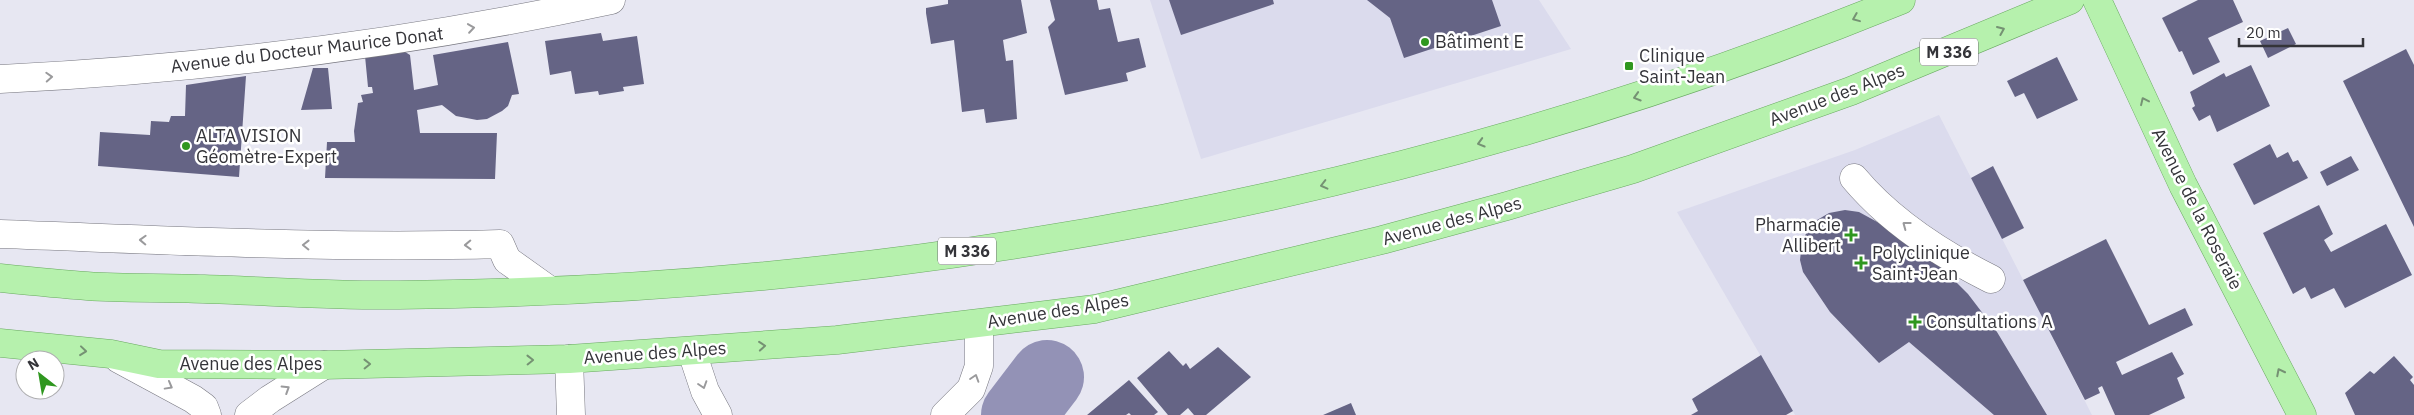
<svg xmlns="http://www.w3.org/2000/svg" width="2414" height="415" font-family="'IBM Plex Sans',sans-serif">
	<rect width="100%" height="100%" fill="#e7e7f2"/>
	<path fill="#dbdbed" d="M1150,0h389l32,49 -370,110z
		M1939,115l153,300h-297l-118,-203 178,-62z"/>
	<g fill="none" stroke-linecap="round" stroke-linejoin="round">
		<path stroke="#9392b6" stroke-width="74" d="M1018,415l29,-38"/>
	</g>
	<path fill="#656485" d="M948,0h73l6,33 -24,7 3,21 7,-1 4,59 -31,4 -2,-14 -22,3 -8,-72 -23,4 -5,-31v-5l22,-4z
		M1050,0h47l2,10 11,-2 8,34 21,-4 7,29 -20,6 2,8 -63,14 -17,-68 7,-7z
		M1169,0h104l1,4 -93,31z
		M1367,0h125l9,26 -97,32 -14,-40z
		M2198,0h35l10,22 -35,16 12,24 -27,13 -11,-24 -3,1 -17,-34z
		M2288,28l8,16 -28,14 -8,-17z
		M601,33l2,8 34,-5 7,48 -21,3 1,4 -25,4 -1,-4 -23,3 -4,-23 -21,4 -5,-34z
		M508,42l11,52 -7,1 -4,11 -6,5 -15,8 -10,1 -21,-4 -14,-11 -25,5 3,23h77l-2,46 -170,-1 2,-36h28l-1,-11 4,-28 5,-1 -2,-7 12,-2 -1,-6h-4l-3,-31 37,-6 8,5 4,35 24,-5 -5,-30z
		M2406,49l8,16v162l-71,-146z
		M2057,57l21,43 -41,19 -13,-26 -9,4 -8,-16z
		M2251,65l19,41 -53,26 -7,-17 -11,6 -7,-13 3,-2 -5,-14 34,-19 2,4z
		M313,68h15l4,41 -31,1z
		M246,76l-7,101 -141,-11 2,-34 50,3 1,-14 18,1 2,-6h14l1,-31z
		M2270,144l7,14 11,-6 5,10 5,-2 10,18 -54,27 -21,-41z
		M2351,156l8,14 -32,16 -7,-14z
		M1993,166l31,62 -22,11 -31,-61z
		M2319,205l14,29 -9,6 7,12 55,-28 26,51 -67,33 -11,-20 -23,11 -6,-12 -12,7 -30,-61z
		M1845,210l14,2 22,12 59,42 28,28 29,38 50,83h-53l-85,-73 -30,21 -49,-51 -27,-40 -3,-12 2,-19 10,-18 17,-10z
		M2106,239l43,86 36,-17 8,17 -77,37 6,13 50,-23 12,22 -7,4 8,20 -36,17h-34l-13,-29 -4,2 2,5 -15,7 -62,-120z
		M1218,347l33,30 -45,38h-12l-6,-7 -8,7h-12l-31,-37 32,-27 14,15 3,-3 4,6z
		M1761,355l32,56 -7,4h-95l7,-4 -6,-12z
		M2394,356l19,21 -3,3 4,5v30h-59l-10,-22 25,-22 4,3z
		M1129,380l29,32 -4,3h-23l-2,-2 -3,2h-39z
		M1351,403l5,12h-33z"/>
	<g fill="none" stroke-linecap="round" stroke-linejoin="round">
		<defs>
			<path id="minor" d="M0,79c205,-10 410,-36 611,-79
				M1854,178c36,43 87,76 137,101
				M0,234c167,6 333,15 500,10l7,16 42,30
				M692,352l13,39 13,24
				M119,359l74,40 11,8 3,8
				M569,359l2,56
				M249,415l21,-16 54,-34
				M945,415l26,-26 8,-23v-42"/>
			<path id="major" d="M2097,0l86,185 119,230
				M0,278c29,3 58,6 87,8 39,3 78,1 117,3 65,2 130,7 195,6 514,-5 1026,-101 1502,-295
				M0,343l111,11 48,10 165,1 245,-6 268,-19 258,-31 287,-69 125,-34 126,-37 218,-78 219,-91"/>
		</defs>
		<use href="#minor" stroke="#76767f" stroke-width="29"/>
		<use href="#major" stroke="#69a961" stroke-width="29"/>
		<use href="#minor" stroke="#fff" stroke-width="28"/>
		<use href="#major" stroke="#b6f1ad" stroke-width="28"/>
	</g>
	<defs><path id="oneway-chevron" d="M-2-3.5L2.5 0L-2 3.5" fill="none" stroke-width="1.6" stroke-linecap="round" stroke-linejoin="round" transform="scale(1.25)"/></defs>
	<g stroke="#759273">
		<use href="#oneway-chevron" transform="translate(1856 18) rotate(158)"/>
		<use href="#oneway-chevron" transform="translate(2001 30) rotate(-23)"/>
		<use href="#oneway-chevron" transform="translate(1637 97) rotate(163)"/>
		<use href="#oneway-chevron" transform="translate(2144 101) rotate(-115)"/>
		<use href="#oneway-chevron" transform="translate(1481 143) rotate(164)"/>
		<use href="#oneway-chevron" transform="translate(1324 185) rotate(166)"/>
		<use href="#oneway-chevron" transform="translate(762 346) rotate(-5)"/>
		<use href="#oneway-chevron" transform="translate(83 351) rotate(6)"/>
		<use href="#oneway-chevron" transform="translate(530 360) rotate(-1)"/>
		<use href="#oneway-chevron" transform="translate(367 364) rotate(-1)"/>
		<use href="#oneway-chevron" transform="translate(2280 372) rotate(-117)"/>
	</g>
	<g stroke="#9a9a9c">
		<use href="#oneway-chevron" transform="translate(471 28) rotate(-8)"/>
		<use href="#oneway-chevron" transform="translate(49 77) rotate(-3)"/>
		<use href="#oneway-chevron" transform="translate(1906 225) rotate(-143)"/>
		<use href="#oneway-chevron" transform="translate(143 240) rotate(-178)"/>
		<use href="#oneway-chevron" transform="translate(306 245) rotate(-179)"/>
		<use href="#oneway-chevron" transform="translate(468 245) rotate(178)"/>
		<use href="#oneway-chevron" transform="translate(975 378) rotate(-72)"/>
		<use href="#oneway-chevron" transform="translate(703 385) rotate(72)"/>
		<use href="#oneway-chevron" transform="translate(169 386) rotate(29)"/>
		<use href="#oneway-chevron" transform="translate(286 389) rotate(-32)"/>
	</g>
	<g fill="#2f971f" stroke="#fff" stroke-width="2">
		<circle cx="1425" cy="42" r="5"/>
		<rect x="1624" y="61" width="10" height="10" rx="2.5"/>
		<circle cx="186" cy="146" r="5"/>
		<path d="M1848.5 227.5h5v5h5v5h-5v5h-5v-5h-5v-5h5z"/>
		<path d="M1858.5 255.5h5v5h5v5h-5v5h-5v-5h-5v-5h5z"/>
		<path d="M1912.5 314.5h5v5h5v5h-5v5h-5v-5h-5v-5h5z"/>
	</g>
	<g text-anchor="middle" stroke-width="5" stroke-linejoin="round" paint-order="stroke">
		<g fill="#fff" stroke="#717174" stroke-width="1">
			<rect x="1920" y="38.5" width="58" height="27" rx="4"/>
			<rect x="938" y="237.5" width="58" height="27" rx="4"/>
		</g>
		<g font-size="16" font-weight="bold" fill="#343439">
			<text x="1949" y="58">M 336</text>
			<text x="967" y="257">M 336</text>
		</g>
		<g font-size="18" fill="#343439" stroke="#fff" text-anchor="start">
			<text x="1435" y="48">Bâtiment E</text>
			<text x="1639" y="62">Clinique<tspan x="1639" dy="21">Saint-Jean</tspan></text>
			<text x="196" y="142">ALTA VISION<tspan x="196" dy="21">Géomètre-Expert</tspan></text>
			<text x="1841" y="231" text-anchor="end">Pharmacie<tspan x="1841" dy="21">Allibert</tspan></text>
			<text x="1872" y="259">Polyclinique<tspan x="1872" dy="21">Saint-Jean</tspan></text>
			<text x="1926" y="328">Consultations A</text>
		</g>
		<g font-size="18" fill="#343439" stroke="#fff">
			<text transform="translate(307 50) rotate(-7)" y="6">Avenue du Docteur Maurice Donat</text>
			<text transform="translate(1837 95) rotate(-21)" y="6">Avenue des Alpes</text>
			<text transform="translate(2197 209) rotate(63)" y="6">Avenue de la Roseraie</text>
			<text transform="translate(1452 221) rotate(-15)" y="6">Avenue des Alpes</text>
			<text transform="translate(1058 311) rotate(-9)" y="6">Avenue des Alpes</text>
			<text transform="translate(655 353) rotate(-4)" y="6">Avenue des Alpes</text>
			<text x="251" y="370">Avenue des Alpes</text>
		</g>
	</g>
	<g transform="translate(40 375) rotate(329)"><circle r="24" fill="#ffffff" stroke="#aeaeb0"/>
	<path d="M0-4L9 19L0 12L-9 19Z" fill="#2f971f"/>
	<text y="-8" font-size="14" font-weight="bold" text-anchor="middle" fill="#343439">N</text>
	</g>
	<path d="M2239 38v8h124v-8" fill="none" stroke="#343439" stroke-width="2.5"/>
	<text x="2246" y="38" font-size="15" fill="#343439" stroke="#ffffff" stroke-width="4" paint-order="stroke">20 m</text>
</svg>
